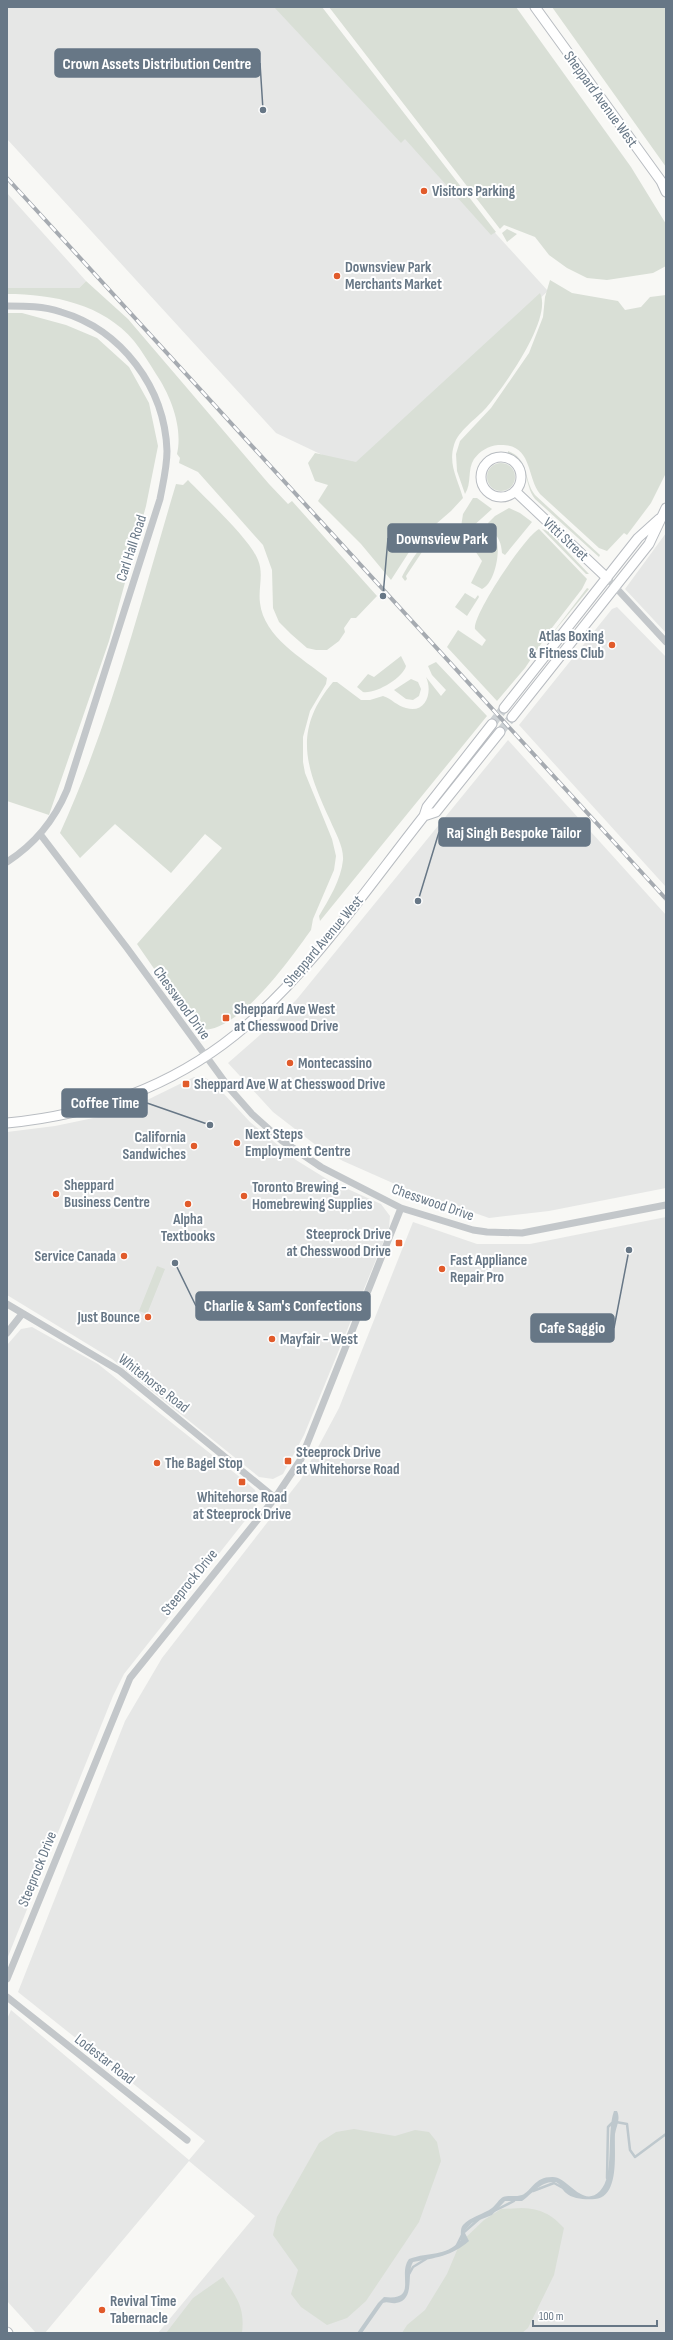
<svg xmlns="http://www.w3.org/2000/svg" width="673" height="2340" font-family="'Sofia Sans Condensed',sans-serif">
	<rect width="100%" height="100%" fill="#f8f8f5"/>
	<path fill="#e6e7e6" d="M7,7h283l258,284 -194,179 -78,-37 -269,-294z
		M7,193l79,88 -7,7h-72z
		M666,533v100l-41,-44z
		M617,607l49,50v230l-147,-162 93,-116z
		M508,740l158,175v273l-117,23 -60,7 -85,-30 -61,-27 -26,-15 -44,-34 -45,-49 49,-43 20,-21z
		M194,1077h9l9,4 38,41 46,38 34,21 51,23 9,12 -1,12 -85,207 -21,39 -10,5 -14,-2 -147,-118 -105,-64v-163l48,-6 48,-10 38,-13z
		M666,1217v1116h-508l97,-117 -66,-55 -144,172h-9l-29,-32v-282l4,-9 178,150 16,-19 -187,-149 107,-271 37,-63 139,-179 38,-71 74,-186 64,22h53z
		M32,1327l66,37 148,118 9,8 2,8 -2,10 -131,166 -11,22 -106,263v-614l14,-16z"/>
	<path fill="#d9dfd6" d="M274,7h48l174,225 -5,3 -86,-96 -4,4z
		M329,7h187l115,160 35,57v42l-13,7 -46,7 -20,-2 -20,-10 -18,-13 -14,-18 -31,-12 -4,4z
		M552,7h114v160z
		M507,229l10,5 -10,8 -5,-9z
		M550,280l22,13 46,8 7,9 16,-3 9,-10 16,-2v178l-15,30 -24,32 -3,-2 -17,18 -8,-3 -59,-54c-14,-18 -7,-51 -42,-49 -10,1 -18,6 -24,14 -7,11 -2,24 -9,35l-8,-23 -1,-17 4,-13 31,-33 38,-55 14,-36 2,-20z
		M86,281l42,38 141,165 19,20 4,-3 85,95 -21,22h-5l-7,10 1,4 -6,9 -12,9h-11l-9,-2 -16,-14 -12,-12 -6,-14 -1,-38 -9,-25 -65,-73 -19,-9 1,-5 -3,-4c6,-26 -6,-58 -21,-80 -7,-11 -14,-23 -22,-33 -31,-37 -81,-47 -127,-47v-6h72z
		M540,293c13,26 -37,95 -54,115 -10,11 -28,23 -32,37 -6,20 4,34 9,53l-12,13 -30,26 -4,-1 -8,9 2,4 -20,31 -30,-36 -43,-43 10,-16 -13,-4 -7,-18 7,-10 41,9z
		M7,313h15l44,12 31,13 32,29 20,36 9,43 -12,60 -37,135 -60,174 -42,-14z
		M508,451c22,8 15,29 27,44l65,60 -1,2 -64,-58c-12,-15 -5,-40 -27,-46z
		M487 477a14 14 0 1 1 28 0a14 14 0 1 1-28 0Z
		M188,480c17,18 62,59 70,80 6,14 0,28 2,43 4,34 42,55 67,75l-1,6 -16,27 -7,26v25l2,11 27,66 4,17 -2,14 -21,49 -2,11c-21,29 -72,103 -111,100l-14,-15 -49,-71 85,-96 -17,-14 -34,39 -56,-49 -35,34 -20,-25c51,-112 81,-232 116,-349l7,1z
		M473,498h4l15,11 -21,19 -6,2 -4,-3 2,-13z
		M509,508l11,5 12,9 -27,33 -3,-2c-1,-20 -13,-21 -14,-30l7,-7z
		M539,529l48,50 -5,10 -31,40 -26,39 -28,33 -50,-54 11,-17 24,16 4,-6 -11,-11c-3,-13 50,-93 64,-100z
		M542,529l6,2 41,43h-3z
		M483,530l12,7c7,11 0,47 -13,52l-11,-6 11,-22 -11,-16z
		M436,537l-14,15 -16,24 1,3 -2,2 -3,-4c6,-12 20,-36 34,-40z
		M587,588l2,1 -41,50z
		M465,593l10,6 3,-4 1,2 -12,19 -12,-9z
		M401,656l5,10c-3,12 -30,28 -43,26l-6,-5 11,-13 6,3z
		M436,662l51,54 -167,205 -1,-5c10,-17 22,-36 24,-56 1,-13 -8,-28 -13,-40 -24,-52 -38,-89 3,-138h4l24,18h9l13,-4c9,3 14,10 23,12 20,6 27,-16 20,-31l15,19 5,-6 -14,-15 -4,-9z
		M411,679l7,3 3,7 -2,7 -6,4 -7,-1 -12,-9z
		M157,1266l8,3 -18,45 -8,-3z
		M354,2129l41,7 20,-6 14,2 8,10 4,19 -22,61 -53,79 -19,17 -20,7 -26,-18 -10,-13 7,-24 -25,-35 4,-18 42,-74 17,-11z
		M522,2208c19,1 29,6 42,20l-10,47 -26,53 -6,5h-120l5,-8 18,-15 22,-36 13,-31 24,-23 17,-11z
		M223,2277c14,21 22,30 19,56h-76l27,-35z"/>
	<path fill="#bec8cd" d="M614,2111h3c4,9 -1,15 -2,23 -1,18 5,63 -20,65 -8,1 -23,0 -29,-6 -5,-4 -6,-12 -13,-11 -13,0 -21,12 -31,19h-17l-13,14 -20,8 -8,8 5,10c-17,15 -34,17 -56,21 -7,11 3,38 -17,41 -5,1 -8,-2 -13,0l-21,30h-5l21,-30 6,-6c35,4 13,-22 25,-38 21,-8 35,-1 52,-19 0,-6 -1,-11 2,-15 7,-8 21,-11 29,-17 4,-3 7,-9 11,-11 6,-2 13,0 19,-2 10,-4 12,-18 30,-18 16,-1 30,32 48,14 15,-15 6,-58 14,-80z"/>
	<g fill="none" stroke-linecap="round" stroke-linejoin="round">
		<path stroke="#bec8cd" stroke-width="2.5" d="M616,2122l11,2 3,26 5,7 31,-23
			M607,2178l1,-51 4,-4
			M533,2191l21,-8 9,5
			M494,2211l20,-10
			M456,2247l7,-14 16,-14
			M408,2276l5,-9 13,-8"/>
		<path stroke="#ccd1d4" stroke-width="9" stroke-dasharray="9 4.5" stroke-linecap="butt" d="M492,724l12,-16
			M500,732l12,-15"/>
		<defs>
			<path id="secondary" d="M535,7l126,174 5,11
				M481 477a20 20 0 1 1 40 0a20 20 0 1 1-40 0Z
				M515,491l92,87
				M504,708l134,-170 21,-19
				M512,717l137,-173 17,-36
				M424,816l12,-4 64,-80
				M7,1123c83,-8 162,-35 228,-88 72,-58 132,-147 189,-219l3,-9 65,-83
				M7,2332l1,1"/>
		</defs>
		<use href="#secondary" stroke="#b8bcc1" stroke-width="11"/>
		<path stroke="#c3c7ca" stroke-width="7" d="M7,306c19,0 36,0 54,6 61,18 104,76 106,139 0,16 -4,32 -7,48l-93,291c-13,31 -32,54 -60,72
			M607,578l59,64
			M40,834l87,114 103,141 22,25 29,26 40,27 80,41 72,22 14,2 35,1 144,-28
			M7,1304l113,67 155,127
			M7,1333l15,-19
			M7,1979l123,-301 145,-180 26,-39 100,-251
			M7,1997l180,143"/>
		<use href="#secondary" stroke="#fff" stroke-width="9"/>
		<defs>
			<path id="rail" d="M7,178l659,721"/>
		</defs>
		<use href="#rail" stroke="#a6abb1" stroke-width="4"/>
		<use href="#rail" stroke="#fff" stroke-width="2.5" stroke-dasharray="8" stroke-linecap="butt"/>
	</g>
	<g fill="#e15b2b" stroke="#fff" stroke-width="1.5">
		<circle cx="424" cy="191" r="4"/>
		<circle cx="337" cy="276" r="4"/>
		<circle cx="612" cy="645" r="4"/>
		<rect x="222" y="1014" width="8" height="8" rx="2"/>
		<circle cx="290" cy="1063" r="4"/>
		<rect x="182" y="1080" width="8" height="8" rx="2"/>
		<circle cx="237" cy="1143" r="4"/>
		<circle cx="194" cy="1146" r="4"/>
		<circle cx="56" cy="1194" r="4"/>
		<circle cx="244" cy="1196" r="4"/>
		<circle cx="188" cy="1204" r="4"/>
		<rect x="395" y="1239" width="8" height="8" rx="2"/>
		<circle cx="124" cy="1256" r="4"/>
		<circle cx="442" cy="1269" r="4"/>
		<circle cx="148" cy="1317" r="4"/>
		<circle cx="272" cy="1339" r="4"/>
		<rect x="284" y="1457" width="8" height="8" rx="2"/>
		<circle cx="157" cy="1463" r="4"/>
		<rect x="238" y="1478" width="8" height="8" rx="2"/>
		<circle cx="102" cy="2310" r="4"/>
	</g>
	<g text-anchor="middle" stroke-width="4" stroke-linejoin="round" paint-order="stroke">
		<g font-size="15" fill="#677786" stroke="#fff">
			<text transform="translate(601 99) rotate(54)" y="5">Sheppard Avenue West</text>
			<text transform="translate(566 539) rotate(43)" y="5">Vitti Street</text>
			<text transform="translate(131 548) rotate(-72)" y="5">Carl Hall Road</text>
			<text transform="translate(323 941) rotate(-50)" y="5">Sheppard Avenue West</text>
			<text transform="translate(182 1003) rotate(54)" y="5">Chesswood Drive</text>
			<text transform="translate(433 1202) rotate(19)" y="5">Chesswood Drive</text>
			<text transform="translate(154 1383) rotate(38)" y="5">Whitehorse Road</text>
			<text transform="translate(189 1582) rotate(-51)" y="5">Steeprock Drive</text>
			<text transform="translate(37 1869) rotate(-68)" y="5">Steeprock Drive</text>
			<text transform="translate(105 2059) rotate(38)" y="5">Lodestar Road</text>
		</g>
		<g font-size="15" font-weight="bold" fill="#677786" stroke="#fff" text-anchor="start">
			<text x="432" y="196">Visitors Parking</text>
			<text x="345" y="272">Downsview Park<tspan x="345" dy="17">Merchants Market</tspan></text>
			<text x="604" y="641" text-anchor="end">Atlas Boxing<tspan x="604" dy="17">&amp; Fitness Club</tspan></text>
			<text x="234" y="1014">Sheppard Ave West<tspan x="234" dy="17">at Chesswood Drive</tspan></text>
			<text x="298" y="1068">Montecassino</text>
			<text x="194" y="1089">Sheppard Ave W at Chesswood Drive</text>
			<text x="245" y="1139">Next Steps<tspan x="245" dy="17">Employment Centre</tspan></text>
			<text x="186" y="1142" text-anchor="end">California<tspan x="186" dy="17">Sandwiches</tspan></text>
			<text x="64" y="1190">Sheppard<tspan x="64" dy="17">Business Centre</tspan></text>
			<text x="252" y="1192">Toronto Brewing -<tspan x="252" dy="17">Homebrewing Supplies</tspan></text>
			<text x="188" y="1224" text-anchor="middle">Alpha<tspan x="188" dy="17">Textbooks</tspan></text>
			<text x="391" y="1239" text-anchor="end">Steeprock Drive<tspan x="391" dy="17">at Chesswood Drive</tspan></text>
			<text x="116" y="1261" text-anchor="end">Service Canada</text>
			<text x="450" y="1265">Fast Appliance<tspan x="450" dy="17">Repair Pro</tspan></text>
			<text x="140" y="1322" text-anchor="end">Just Bounce</text>
			<text x="280" y="1344">Mayfair - West</text>
			<text x="296" y="1457">Steeprock Drive<tspan x="296" dy="17">at Whitehorse Road</tspan></text>
			<text x="165" y="1468">The Bagel Stop</text>
			<text x="242" y="1502" text-anchor="middle">Whitehorse Road<tspan x="242" dy="17">at Steeprock Drive</tspan></text>
			<text x="110" y="2306">Revival Time<tspan x="110" dy="17">Tabernacle</tspan></text>
		</g>
	</g>
	<path fill="none" stroke="#677786" stroke-width="1.5" d="M263 110L260 63M383 596L388 538M418 901L439 832M210 1125L147 1103M175 1263L196 1306M629 1250L614 1328"/>
	<g fill="#677786" stroke="#fff" stroke-width="1.5">
		<circle cx="263" cy="110" r="4"/>
		<circle cx="383" cy="596" r="4"/>
		<circle cx="418" cy="901" r="4"/>
		<circle cx="210" cy="1125" r="4"/>
		<circle cx="175" cy="1263" r="4"/>
		<circle cx="629" cy="1250" r="4"/>
	</g>
	<g fill="#677786" stroke="#677786" stroke-width="1.5">
		<rect x="55" y="49" width="205" height="28" rx="4"/>
		<rect x="388" y="524" width="108" height="28" rx="4"/>
		<rect x="439" y="818" width="151" height="28" rx="4"/>
		<rect x="62" y="1089" width="85" height="28" rx="4"/>
		<rect x="196" y="1292" width="174" height="28" rx="4"/>
		<rect x="531" y="1314" width="83" height="28" rx="4"/>
	</g>
	<g font-size="16" text-anchor="middle" font-weight="bold" fill="#fff">
		<text x="157" y="69">Crown Assets Distribution Centre</text>
		<text x="442" y="544">Downsview Park</text>
		<text x="514" y="838">Raj Singh Bespoke Tailor</text>
		<text x="105" y="1108">Coffee Time</text>
		<text x="283" y="1311">Charlie &amp; Sam's Confections</text>
		<text x="572" y="1333">Cafe Saggio</text>
	</g>
	<rect width="673" height="2340" fill="none" stroke="#677786" stroke-width="16"/>
	<path d="M533 2320v6h124v-6" fill="none" stroke="#677786" stroke-width="2"/>
	<text x="539" y="2320" font-size="12" fill="#677786" stroke="#ffffff" stroke-width="3" paint-order="stroke">100 m</text>
</svg>
